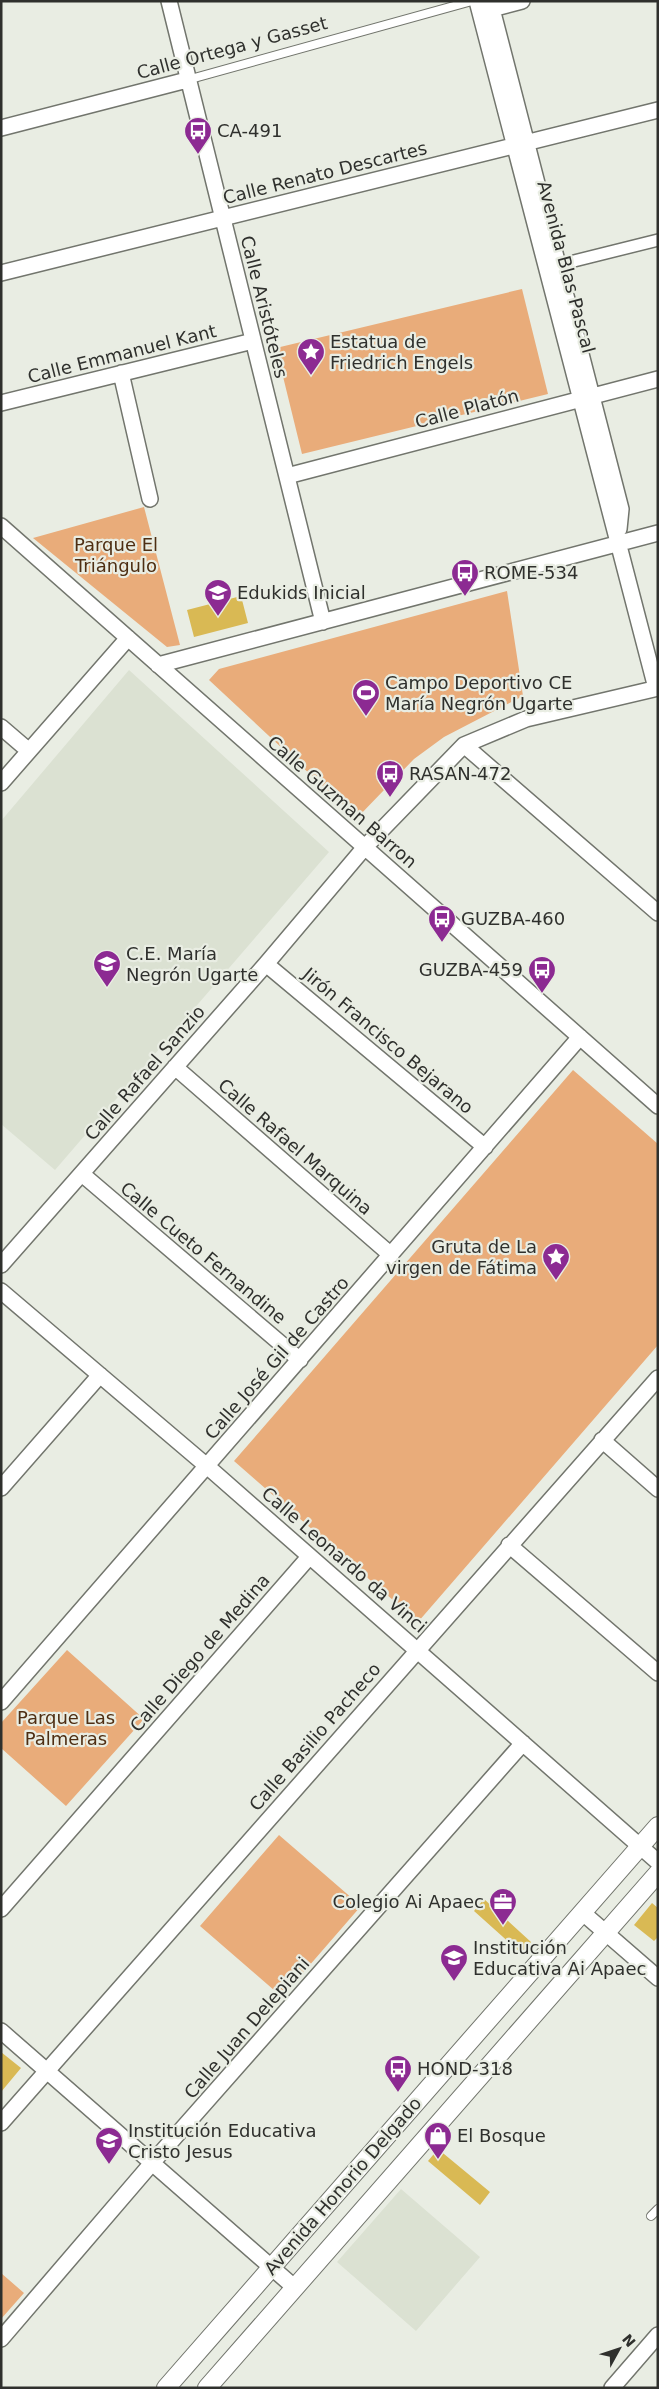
<svg xmlns="http://www.w3.org/2000/svg" width="659" height="2389" font-family="'DejaVu Sans',sans-serif">
	<rect width="100%" height="100%" fill="#e9ede3"/>
	<path fill="#dbe1d2" d="M129,670l200,182 -274,318 -54,-46v-303z
		M401,2189l79,68 -64,74 -79,-69z"/>
	<path fill="#e9ac7a" d="M522,289l26,105 -246,60 -26,-106z
		M144,507l36,138 -13,2 -134,-109z
		M507,591l16,105 -79,41 -30,22 -57,59 -148,-138 10,-11z
		M573,1070l85,74v201l-240,277 -184,-161z
		M67,1650l77,69 -78,87 -65,-58v-25z
		M279,1835l82,71 -79,91 -82,-71z
		M1,2273l23,20 -23,26z"/>
	<path fill="#d9b954" d="M241,596l7,27 -54,14 -7,-27z
		M484,1899l47,43 -10,11 -47,-42z
		M652,1903l6,5v29l-4,4 -20,-16z
		M1,2052l20,16 -20,24z
		M438,2149l52,43 -10,13 -52,-44z"/>
	<g fill="none" stroke-linecap="round" stroke-linejoin="round">
		<defs>
			<path id="service" d="M187,80l285,-79
				M651,2216l7,-7"/>
			<path id="pedestrian" d="M558,265l100,-25"/>
			<path id="minor" d="M169,1l154,621
				M477,1l179,687
				M490,1l131,508 -2,20
				M484,11l38,-10
				M1,128l186,-48
				M1,273l657,-163
				M121,373l29,126
				M1,403l252,-62
				M287,476l371,-97
				M1,526l657,580
				M158,665l500,-132
				M1,727l28,24
				M464,745l194,168
				M1,783l127,-145
				M266,964l219,183
				M175,1067l216,188
				M82,1174l218,186
				M1,1265l265,-301 99,-117 99,-102 62,-26 132,-31
				M1,1291l207,176 450,395
				M602,1440l56,49
				M1,1488l99,-113
				M509,1545l149,128
				M1,1702l579,-665
				M1,1909l308,-352
				M583,1913l75,65
				M1,2031l293,256
				M1,2123l657,-745
				M1,2339l151,-176 371,-420
				M612,2388l46,-53"/>
			<path id="tertiary" d="M166,2388l492,-562
				M207,2388l451,-515"/>
		</defs>
		<use href="#service" stroke="#72756d" stroke-width="10"/>
		<use href="#pedestrian" stroke="#72756d" stroke-width="14"/>
		<use href="#minor" stroke="#72756d" stroke-width="18"/>
		<use href="#tertiary" stroke="#72756d" stroke-width="20"/>
		<use href="#service" stroke="#fff" stroke-width="8"/>
		<use href="#pedestrian" stroke="#fff" stroke-width="11"/>
		<use href="#minor" stroke="#fff" stroke-width="15"/>
		<use href="#tertiary" stroke="#fff" stroke-width="18"/>
	</g>
	<defs>
		<symbol id="bus-pin" viewBox="-11 -11 22 30"><path d="M0 17L-7.5 6A9.5 9.5 0 1 1 7.5 6Z" fill="#8c2a92" stroke="#e9ede3"/><path d="M-5-6H5V4H4V6H2V4H-2V6H-4V4H-5ZM-3.5-4V0h7V-4ZM-3.5 1.2v1.5H-2V1.2ZM2 1.2v1.5H3.5V1.2Z" fill="#fff"/></symbol>
		<symbol id="sight-pin" viewBox="-11 -11 22 30"><path d="M0 17L-7.5 6A9.5 9.5 0 1 1 7.5 6Z" fill="#8c2a92" stroke="#e9ede3"/><path d="M0-6L1.8-2.2L6-1.7L2.9 1.2L3.7 5.4L0 3.3L-3.7 5.4L-2.9 1.2L-6-1.7L-1.8-2.2Z" fill="#fff"/></symbol>
		<symbol id="school-pin" viewBox="-11 -11 22 30"><path d="M0 17L-7.5 6A9.5 9.5 0 1 1 7.5 6Z" fill="#8c2a92" stroke="#e9ede3"/><path d="M0-5L7-2L0 1L-7-2ZM-4 1L0 2.5L4 1V4Q0 6-4 4Z" fill="#fff"/></symbol>
		<symbol id="stadium-pin" viewBox="-11 -11 22 30"><path d="M0 17L-7.5 6A9.5 9.5 0 1 1 7.5 6Z" fill="#8c2a92" stroke="#e9ede3"/><path d="M0-5a6.5 5 0 1 0 0 10a6.5 5 0 1 0 0-10ZM-3.5-1.8h7v3.6h-7Z" fill="#fff"/></symbol>
		<symbol id="office-pin" viewBox="-11 -11 22 30"><path d="M0 17L-7.5 6A9.5 9.5 0 1 1 7.5 6Z" fill="#8c2a92" stroke="#e9ede3"/><path d="M-6-3h4V-5.5h4V-3h4V5H-6ZM-1-4.5V-3h2v-1.5ZM-6 0V1H6V0Z" fill="#fff"/></symbol>
		<symbol id="shop-pin" viewBox="-11 -11 22 30"><path d="M0 17L-7.5 6A9.5 9.5 0 1 1 7.5 6Z" fill="#8c2a92" stroke="#e9ede3"/><path d="M-5-2.5h2.3a2.7 3.5 0 0 1 5.4 0H5L5.5 6h-11ZM-1.5-2.5h3a1.5 2.3 0 0 0-3 0Z" fill="#fff"/></symbol>
	</defs>
	<g fill-rule="evenodd">
		<use href="#bus-pin" x="182" y="115" width="32" height="43"/>
		<use href="#sight-pin" x="295" y="336" width="32" height="43"/>
		<use href="#bus-pin" x="449" y="557" width="32" height="43"/>
		<use href="#school-pin" x="202" y="577" width="32" height="43"/>
		<use href="#stadium-pin" x="350" y="677" width="32" height="43"/>
		<use href="#bus-pin" x="374" y="758" width="32" height="43"/>
		<use href="#bus-pin" x="426" y="903" width="32" height="43"/>
		<use href="#school-pin" x="91" y="948" width="32" height="43"/>
		<use href="#bus-pin" x="526" y="954" width="32" height="43"/>
		<use href="#sight-pin" x="540" y="1241" width="32" height="43"/>
		<use href="#office-pin" x="487" y="1886" width="32" height="43"/>
		<use href="#school-pin" x="438" y="1942" width="32" height="43"/>
		<use href="#bus-pin" x="382" y="2053" width="32" height="43"/>
		<use href="#shop-pin" x="422" y="2120" width="32" height="43"/>
		<use href="#school-pin" x="93" y="2125" width="32" height="43"/>
	</g>
	<g text-anchor="middle" stroke-width="4.5" stroke-linejoin="round" paint-order="stroke">
		<g font-size="18" fill="#2f302d" stroke="#e9ede3">
			<text transform="translate(232 48) rotate(-15)" y="6">Calle Ortega y Gasset</text>
			<text transform="translate(325 173) rotate(-14)" y="6">Calle Renato Descartes</text>
			<text transform="translate(566 267) rotate(75)" y="6">Avenida Blas Pascal</text>
			<text transform="translate(264 307) rotate(76)" y="6">Calle Aristóteles</text>
			<text transform="translate(122 354) rotate(-14)" y="6">Calle Emmanuel Kant</text>
			<text transform="translate(467 409) rotate(-15)" y="6">Calle Platón</text>
			<text transform="translate(342 802) rotate(41)" y="6">Calle Guzman Barron</text>
			<text transform="translate(388 1041) rotate(40)" y="6">Jirón Francisco Bejarano</text>
			<text transform="translate(145 1073) rotate(-49)" y="6">Calle Rafael Sanzio</text>
			<text transform="translate(295 1147) rotate(41)" y="6">Calle Rafael Marquina</text>
			<text transform="translate(203 1253) rotate(40)" y="6">Calle Cueto Fernandine</text>
			<text transform="translate(277 1358) rotate(-49)" y="6">Calle José Gil de Castro</text>
			<text transform="translate(344 1560) rotate(41)" y="6">Calle Leonardo da Vinci</text>
			<text transform="translate(200 1653) rotate(-49)" y="6">Calle Diego de Medina</text>
			<text transform="translate(315 1737) rotate(-49)" y="6">Calle Basilio Pacheco</text>
			<text transform="translate(247 2028) rotate(-49)" y="6">Calle Juan Delepiani</text>
			<text transform="translate(343 2186) rotate(-49)" y="6">Avenida Honorio Delgado</text>
		</g>
		<g font-size="18" fill="#2f302d" stroke="#e9ede3" text-anchor="start">
			<text x="217" y="137">CA-491</text>
			<text x="330" y="348">Estatua de<tspan x="330" dy="21">Friedrich Engels</tspan></text>
			<text x="484" y="579">ROME-534</text>
			<text x="237" y="599">Edukids Inicial</text>
			<text x="385" y="689">Campo Deportivo CE<tspan x="385" dy="21">María Negrón Ugarte</tspan></text>
			<text x="409" y="780">RASAN-472</text>
			<text x="461" y="925">GUZBA-460</text>
			<text x="126" y="960">C.E. María<tspan x="126" dy="21">Negrón Ugarte</tspan></text>
			<text x="523" y="976" text-anchor="end">GUZBA-459</text>
			<text x="537" y="1253" text-anchor="end">Gruta de La<tspan x="537" dy="21">virgen de Fátima</tspan></text>
			<text x="484" y="1908" text-anchor="end">Colegio Ai Apaec</text>
			<text x="473" y="1954">Institución<tspan x="473" dy="21">Educativa Ai Apaec</tspan></text>
			<text x="417" y="2075">HOND-318</text>
			<text x="128" y="2137">Institución Educativa<tspan x="128" dy="21">Cristo Jesus</tspan></text>
			<text x="457" y="2142">El Bosque</text>
		</g>
		<g font-size="18" fill="#4e2e12" stroke="#e9ede3">
			<text x="116" y="551">Parque El<tspan x="116" dy="21">Triángulo</tspan></text>
			<text x="66" y="1724">Parque Las<tspan x="66" dy="21">Palmeras</tspan></text>
		</g>
	</g>
	<rect width="659" height="2389" fill="none" stroke="#2f302d" stroke-width="5"/>
	<g transform="translate(619 2349) rotate(50)" stroke="#e9ede3" stroke-width="4" paint-order="stroke">
	<path d="M0-4L9 19L0 12L-9 19Z" fill="#2f302d"/>
	<text y="-8" font-size="14" font-weight="bold" text-anchor="middle" fill="#2f302d">N</text>
	</g>
</svg>
